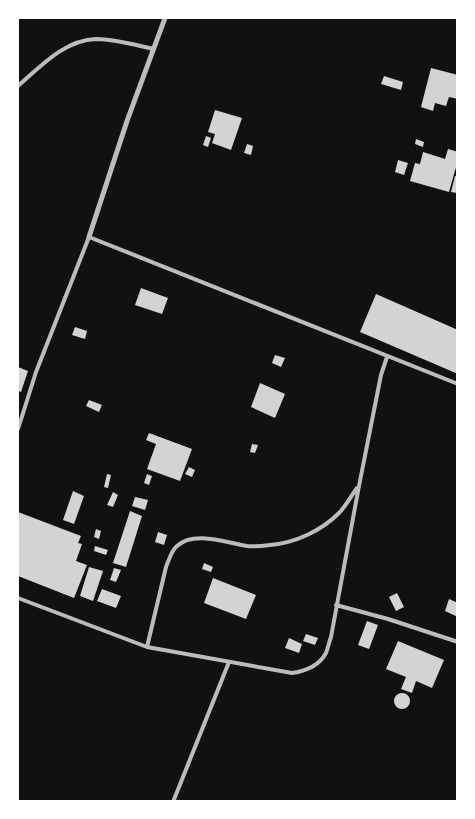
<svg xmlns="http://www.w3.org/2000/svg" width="475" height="819" font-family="Helvetica,sans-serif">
	<rect width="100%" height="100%" fill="#111"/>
	<path fill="#d3d3d3" d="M431,68l27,7v24l-9,-2 -3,9 -11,-3 -2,8 -12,-4z
		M384,76l19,6 -2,8 -20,-6z
		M215,110l27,8 -11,32 -19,-7 3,-9 -7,-2z
		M206,136l5,2 -3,9 -5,-2z
		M416,139l8,3 -1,5 -8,-3z
		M247,144l6,2 -2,9 -7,-2z
		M448,149l10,3v8l-9,32 -39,-11 5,-18 5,1 3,-12 22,7z
		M398,160l10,3 -4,12 -9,-3z
		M455,176h3l-1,17 -6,-1z
		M141,288l27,10 -6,16 -27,-9z
		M376,294l82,36v44l-98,-42z
		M75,327l12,4 -2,8 -13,-4z
		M275,355l10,3 -4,9 -9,-4z
		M18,367l10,4 -7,21 -3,-1z
		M260,383l25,11 -10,24 -24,-11z
		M89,400l13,5 -3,7 -13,-6z
		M149,433l43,16 -12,32 -33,-12 9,-25 -10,-4z
		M252,444l6,1 -3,8 -5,-1z
		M189,467l6,3 -3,7 -7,-3z
		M107,474l4,1 -3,13 -4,-1z
		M147,474l5,2 -3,9 -5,-2z
		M73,491l11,5 -10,28 -11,-4z
		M113,492l5,3 -5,12 -6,-2z
		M135,497l13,3 -3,10 -13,-4z
		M130,511l12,5 -16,51 -13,-4z
		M18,512l63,24 -3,7 4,1 -6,17 11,4 -13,33 -56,-22z
		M96,529l5,2 -2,8 -5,-2z
		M158,532l9,3 -3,10 -9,-3z
		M95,546l13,4 -2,5 -12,-4z
		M204,563l9,4 -2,5 -9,-3z
		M89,567l14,4 -10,30 -13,-5z
		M114,568l7,2 -5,12 -6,-2z
		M213,578l43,17 -10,24 -42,-16z
		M102,589l19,7 -5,12 -19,-7z
		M397,593l7,14 -8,4 -7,-14z
		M449,599l9,4v14l-13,-6z
		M367,621l11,4 -9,24 -11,-4z
		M306,634l12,4 -3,7 -12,-4z
		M289,638l13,6 -3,9 -14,-5z
		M398,641l46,19 -12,28 -16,-7 -4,12 -11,-4 5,-12 -20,-8z
		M394 701a8 8 0 1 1 16 0a8 8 0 1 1-16 0Z"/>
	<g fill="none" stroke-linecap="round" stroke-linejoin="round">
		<path stroke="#bcbcbc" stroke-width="4" d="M18,86c22,-19 46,-46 78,-47 19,0 39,6 58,10
			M18,429l18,-57 53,-135 369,147
			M18,598l129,49 145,26c14,-2 27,-7 34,-20 2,-5 3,-11 5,-16l28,-151 22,-111 6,-18
			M336,605l52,14 70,23
			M147,647l19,-80c3,-7 5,-16 11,-21 17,-16 50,-3 70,0 8,1 16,0 23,-1 25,-2 51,-14 69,-32 7,-7 12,-17 18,-25
			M173,802l56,-140"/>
		<path stroke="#bcbcbc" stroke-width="5" d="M89,237l38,-116 38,-103"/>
	</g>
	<rect width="475" height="819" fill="none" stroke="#ffffff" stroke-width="38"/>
</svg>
